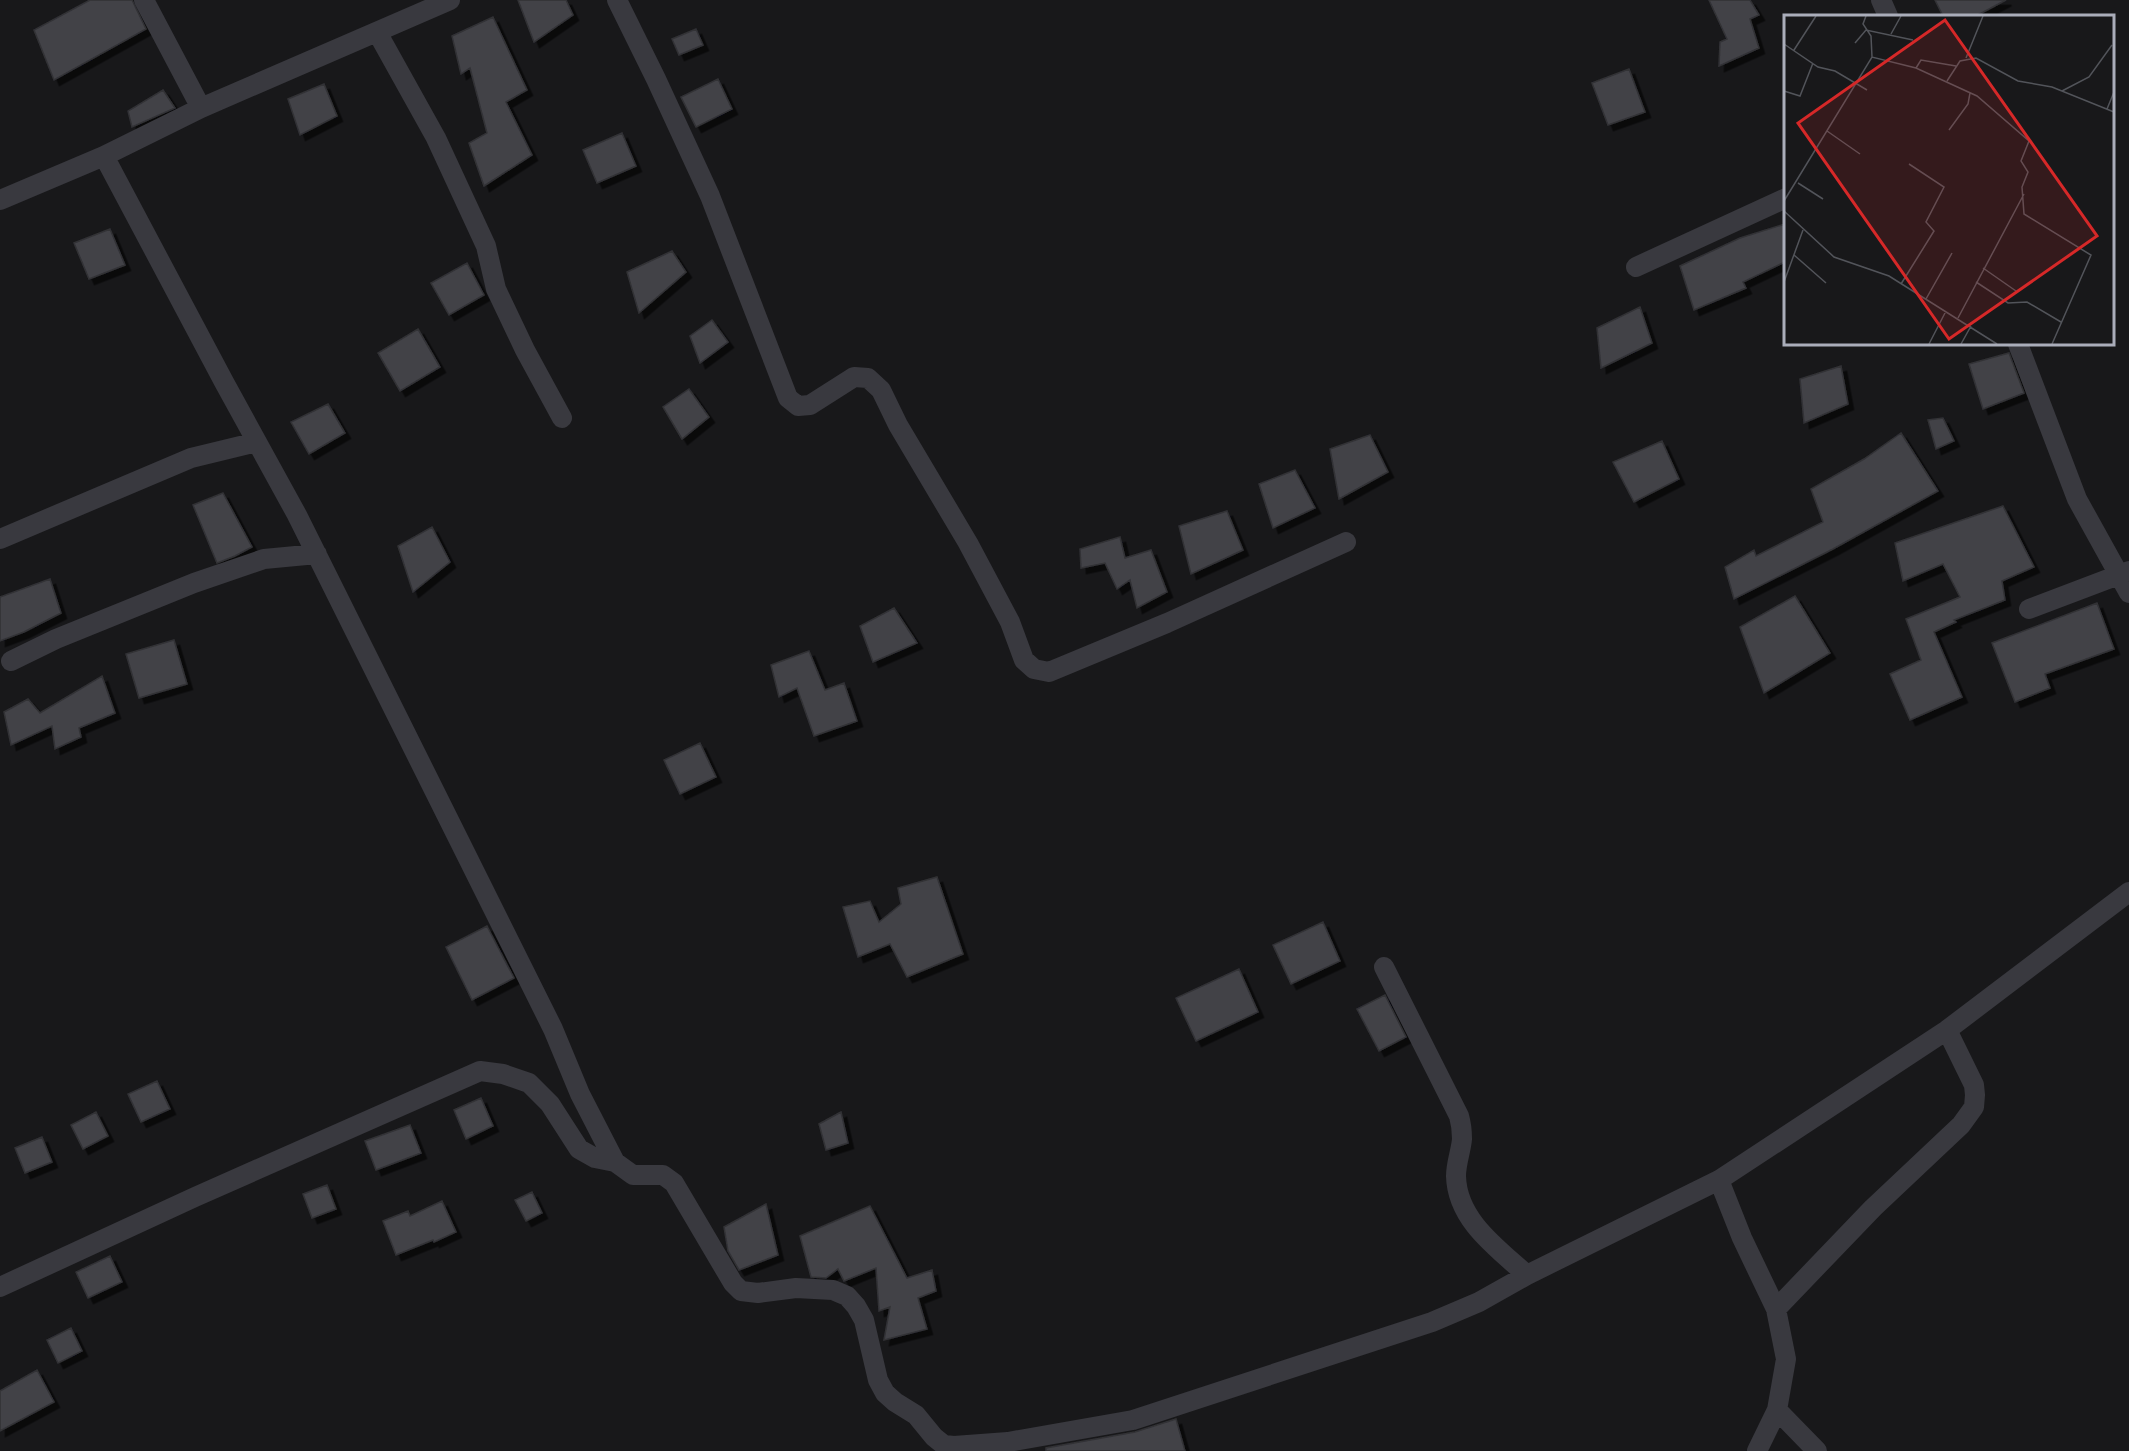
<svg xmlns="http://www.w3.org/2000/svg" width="2129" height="1451" font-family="Ubuntu,sans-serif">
	<defs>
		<filter id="shadow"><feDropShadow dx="5.5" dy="5.5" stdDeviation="0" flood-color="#0009"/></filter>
	</defs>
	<rect width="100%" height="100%" fill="#18181a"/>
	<path fill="#424247" stroke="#323236" stroke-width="1.5" filter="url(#shadow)" d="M90,0h42l14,29 -92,51 -20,-50z
		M518,0h48l7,15 -39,27z
		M1709,0h41l9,15 -9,4 9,29 -40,18 1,-24 7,-3z
		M1935,0h71l-30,16h-33z
		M493,17l34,73 -21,12 26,53 -48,31 -15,-43 18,-10 -17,-65 -9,6 -9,-38z
		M696,29l7,16 -24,10 -7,-16z
		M1629,69l16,43 -37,13 -16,-42z
		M718,79l14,30 -36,18 -15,-30z
		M324,84l13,32 -37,19 -12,-36z
		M163,90l12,18 -43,19 -4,-16z
		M622,133l14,33 -39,17 -14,-33z
		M1785,224v38l-42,20 3,6 -52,22 -14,-44 60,-28z
		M110,229l15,36 -36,14 -15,-36z
		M672,251l14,21 -47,41 -12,-41z
		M467,263l17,32 -35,20 -18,-32z
		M1640,307l12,36 -51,25 -4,-40z
		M712,320l16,22 -28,21 -10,-27z
		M418,329l22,38 -40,24 -22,-38z
		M2009,353l15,40 -41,16 -14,-45z
		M1841,366l7,38 -44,19 -4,-44z
		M689,389l20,28 -27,22 -19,-32z
		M328,404l17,29 -36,21 -18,-32z
		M1943,418l11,23 -18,8 -8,-29z
		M1901,433l37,58 -105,58 -99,50 -9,-32 29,-17 2,6 67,-34 -12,-33 53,-30z
		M1370,435l18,37 -49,27 -9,-50z
		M1662,441l17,38 -45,23 -21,-40z
		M1295,470l20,38 -42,20 -14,-44z
		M223,493l29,54 -17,9 -18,7 -24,-58z
		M2003,506l31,61 -32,14 3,19 -51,20 2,2 -22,10 28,65 -52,23 -20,-46 31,-14 -15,-41 54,-22 -17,-33 -40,17 -8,-38z
		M1227,511l16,39 -52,24 -12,-48z
		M432,527l18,35 -37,30 -15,-46z
		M1120,537l5,21 26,-8 16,42 -30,16 -7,-28 -13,9 -12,-26 -24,5 -1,-19z
		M50,579l11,34 -37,19 -24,9v-44z
		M1795,596l35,57 -66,40 -24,-66z
		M2097,603l17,46 -69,25 5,14 -35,14 -23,-59z
		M894,608l23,35 -44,19 -13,-36z
		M174,640l13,44 -48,14 -13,-44z
		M809,651l16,39 19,-7 13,38 -43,15 -17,-48 -18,9 -8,-32z
		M102,676l13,37 -36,15 2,9 -26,12 -3,-23 -41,19 -7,-33 24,-13 12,14z
		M700,743l16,34 -36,17 -16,-34z
		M937,877l26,77 -56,23 -17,-33 -32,13 -15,-50 27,-6 9,21 22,-18 -3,-16z
		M1323,922l17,39 -49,23 -18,-39z
		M487,926l27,52 -42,22 -26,-53z
		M1239,969l19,43 -62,29 -20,-43z
		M1385,995l21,42 -27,14 -22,-42z
		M157,1081l13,28 -29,13 -13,-28z
		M481,1098l12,28 -27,13 -12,-29z
		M96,1112l12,24 -25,13 -12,-24z
		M841,1112l7,31 -22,7 -7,-26z
		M410,1125l11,28 -45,17 -11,-29z
		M42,1137l10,25 -27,11 -10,-25z
		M327,1185l9,24 -24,9 -9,-24z
		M532,1192l10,21 -16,8 -11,-21z
		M442,1201l14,31 -22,10 -1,-2 -37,15 -13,-34 25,-10 2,5z
		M766,1204l12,51 -39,15 -11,-19 -4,-24z
		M870,1206l37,72 25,-8 4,21 -18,7 9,31 -43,11 6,-33 -11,4 -3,-43 -32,13 -6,-12 -12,9 -15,-1 -11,-41z
		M110,1256l12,26 -34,16 -12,-26z
		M71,1328l11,23 -24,12 -11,-23z
		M37,1370l17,32 -54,29v-40z
		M1176,1419l9,32h-139v-3l89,-16z"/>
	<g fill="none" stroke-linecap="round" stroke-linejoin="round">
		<path stroke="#39393f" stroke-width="20" d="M144,0l57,108
			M617,0l39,79 54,117 78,202 10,8 12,-1 44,-28 14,1 13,12 17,35 70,118 42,79 14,38 10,9 15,3 118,-49 179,-81
			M1881,0l7,16
			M377,32l59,106 50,108 10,43 29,61 37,68
			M104,156l120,226 73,133 256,514 27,65 35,68
			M0,200l104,-44 97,-48 249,-108
			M1636,267l150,-69
			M2018,344l59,155 52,94
			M0,539l191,-81 66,-16
			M2029,609l100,-38
			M11,661l45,-22 138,-56 70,-24 53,-5
			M1384,967l75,149c2,7 3,15 3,23 -1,12 -6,24 -6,37 1,44 41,72 71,99
			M1719,1180l23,58 34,71 10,50 -9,51 -20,41
			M0,1287l195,-90 285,-126 23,3 26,9 21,21 29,45 16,9 20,4 18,13h30l11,8 59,100 8,8 17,2 38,-5 37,2 14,6 9,10 8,14 14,60 7,13 10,9 21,13 18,22 10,8 10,1 54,-4 125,-22 299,-98 47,-20 48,-27 192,-95 228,-150 182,-138
			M1776,1309l97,-101 88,-83 13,-18 1,-12 -1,-10 -27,-55
			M1777,1410l40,41"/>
	</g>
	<g transform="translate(1784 15)">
		<rect width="330" height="330" fill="#18181a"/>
		<path fill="none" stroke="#52545a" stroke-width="1.5" d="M82,1l-3,8 8,12 1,21M107,19l10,-18M71,28l11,-13 47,10M0,29l34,23 17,4 32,19M10,35l22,-34M182,43l17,-42M132,53l5,-8 35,6M163,66l13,-20 16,-3 42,23 34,6 62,25M0,76l16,5 13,-33M278,76l27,-14 23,-32M323,94l7,-17M165,115l19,-26 2,-11M43,116l33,23M14,168l25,16M0,186l88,-144 44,11 61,28 52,45 -8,20 7,11 -6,15 2,27 67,41 -39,89M0,196l50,46 55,19 108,68M10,240l32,28M199,253l33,23M0,267l19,-52M192,267l32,21 19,-1 34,20M117,269l33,-53 -8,-9 18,-35 -35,-23M142,284l26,-46M174,303l66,-124M145,329l17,-33M177,329l10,-18"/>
		<path fill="#d62828" fill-opacity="0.15" stroke="#d62828" stroke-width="3" d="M161,5l152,216 -148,103 -151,-216z"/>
		<rect width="330" height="330" fill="none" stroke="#aaadba" stroke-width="3"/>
	</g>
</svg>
